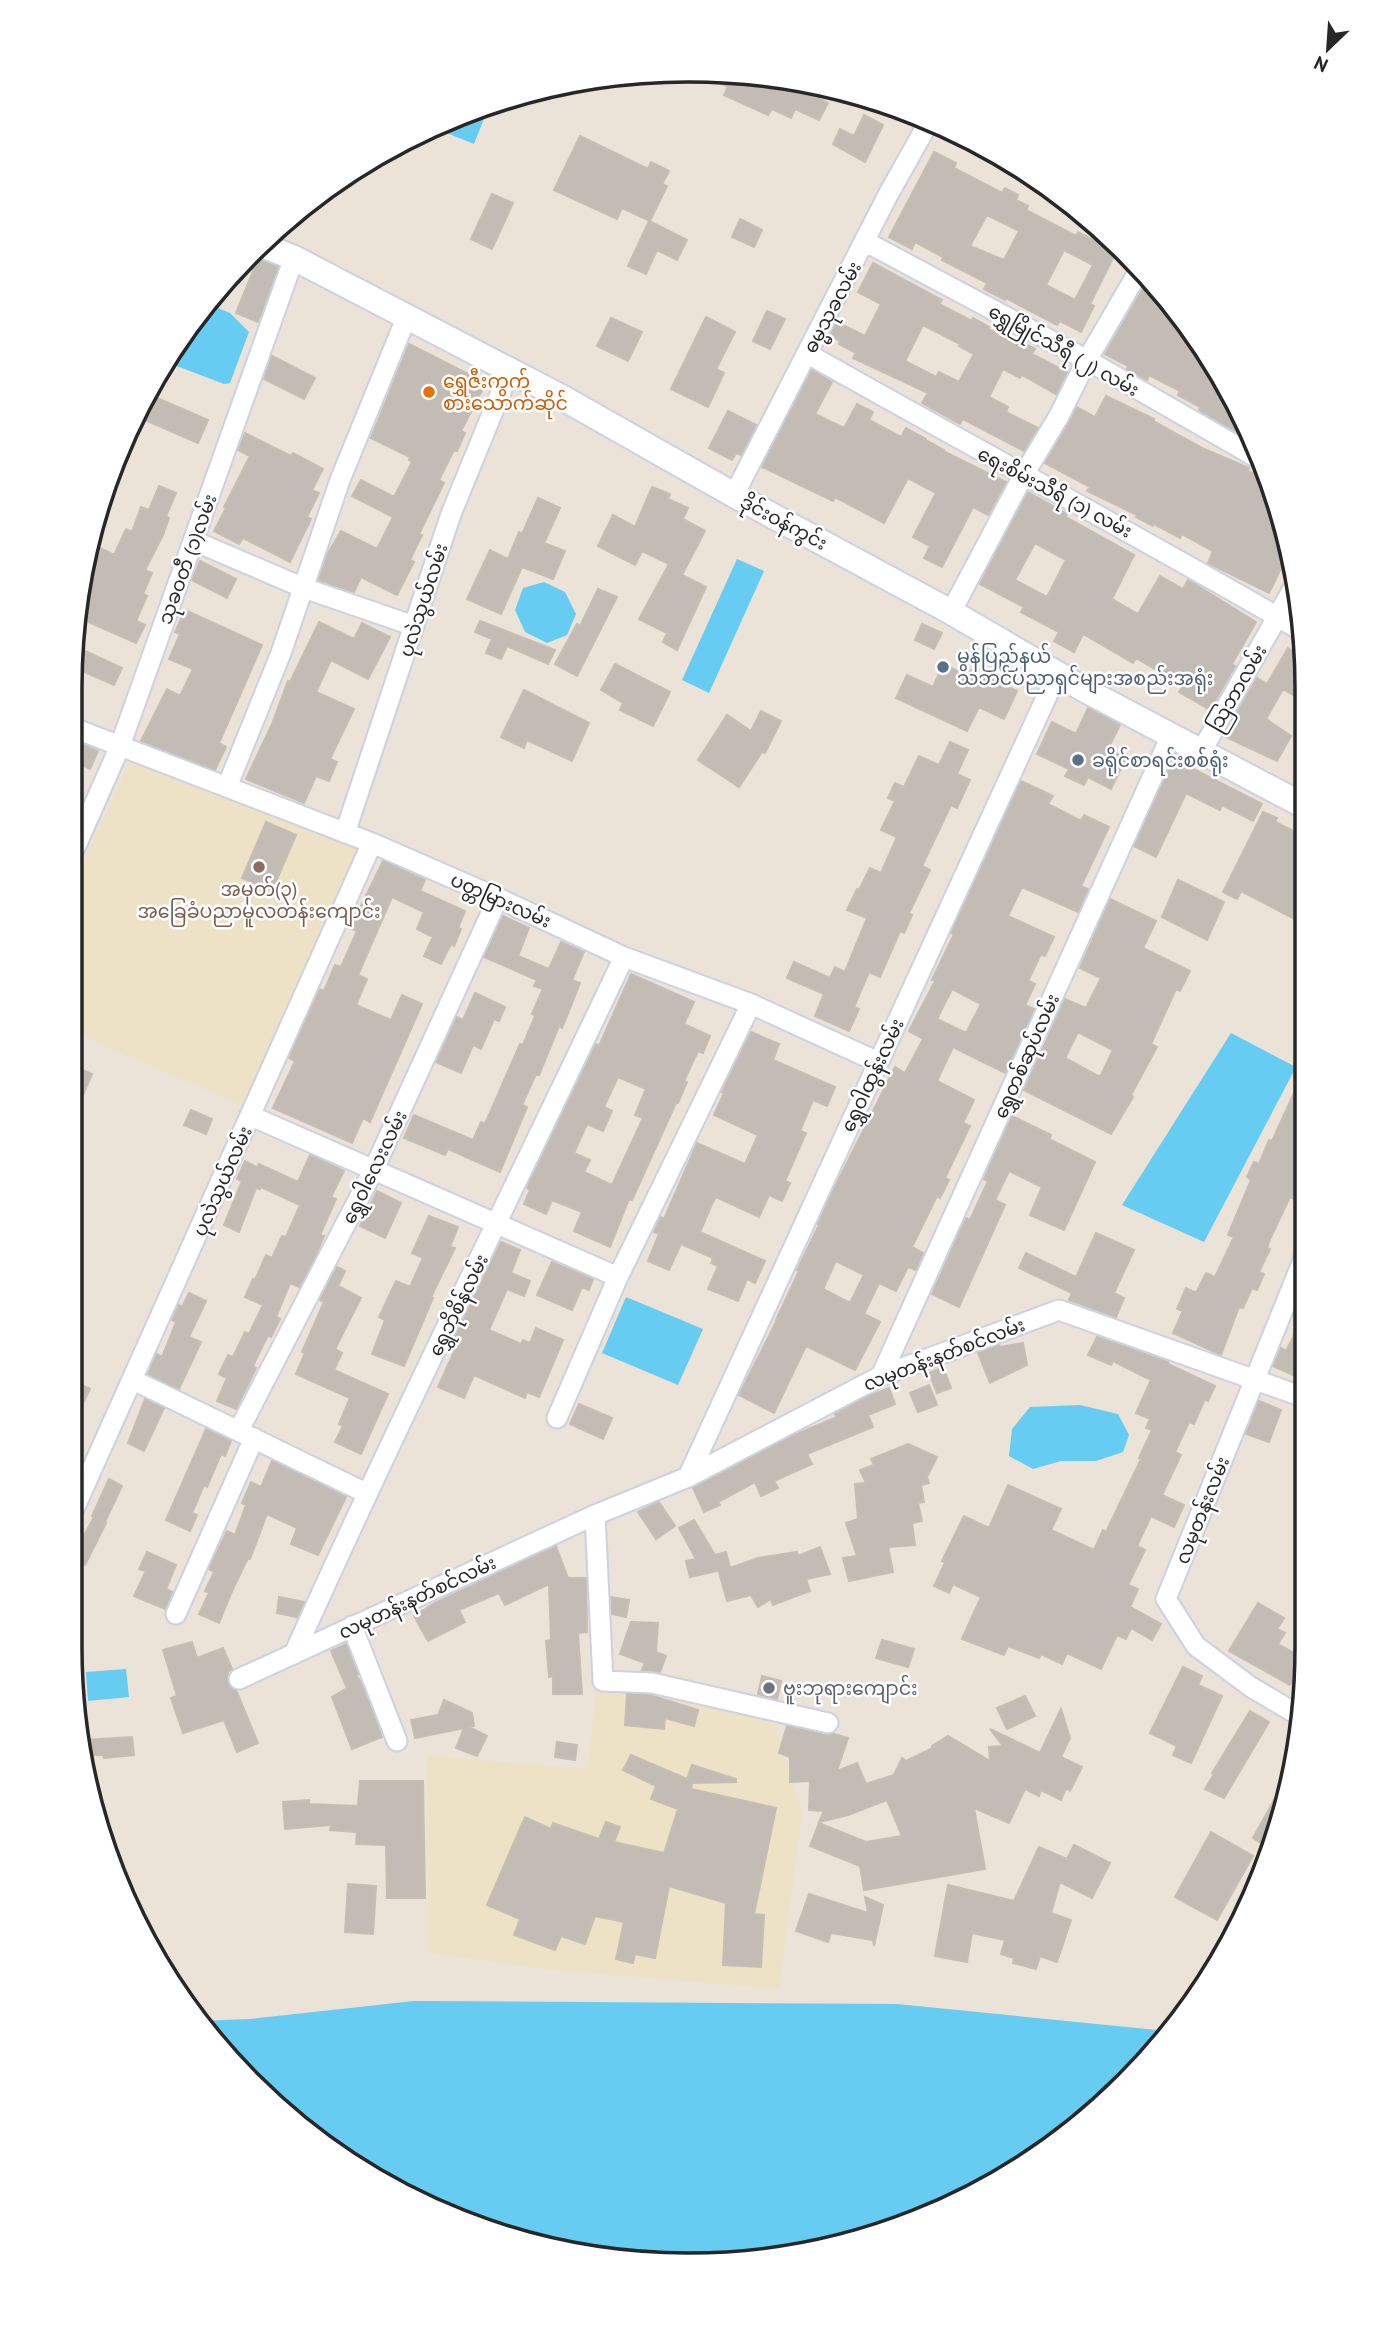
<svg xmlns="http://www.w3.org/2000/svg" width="1377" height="2335" font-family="'PT Sans','Noto Sans Myanmar',sans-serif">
	<rect width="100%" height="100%" fill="#ebe2d8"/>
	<path fill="#ede1c6" d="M131,758l228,90 -108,261 -180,-78v-140z
		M597,1684l101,5 73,26 31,98 -23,176 -225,-19 -125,-17 -2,-197 161,13z"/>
	<path fill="#66ccf1" d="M489,106l-15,38 -42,-17 19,-10z
		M208,304l22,9 19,19 -19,51 -6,1 -58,-22 8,-17z
		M737,559l27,12 -55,122 -27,-13z
		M544,582l21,10 11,22 -9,21 -20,8 -22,-11 -10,-22 8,-22z
		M1231,1033l65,34 -92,175 -82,-37z
		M626,1297l77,32 -25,56 -76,-32z
		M1080,1405l38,9 11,21 -6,17 -27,9h-35l-28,8 -24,-13 3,-27 18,-22z
		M126,1669l3,28 -41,4 -2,-29z
		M414,2001l483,3 270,27 -71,81 -171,106 -196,46 -201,-20 -183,-83 -148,-140 53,-2z"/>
	<path fill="#c2bcb5" stroke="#c5beb2" stroke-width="2" fill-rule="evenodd" d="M698,71l111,11 -5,9 24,12 -9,17 -24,-11 -4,9 -19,-9 -4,6 -44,-20 4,-8z
		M864,115l19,10 -18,37 -32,-18 7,-15 14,7z
		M580,136l68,33 3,-7 18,9 -7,13 5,2 -17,35 -28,-13 -5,11 -63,-29z
		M934,152l22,11 -2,5 48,25 3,-5 13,7 -2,5 12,6 -2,4 50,26 2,-4 38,20 -26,52 4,2 -13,26 -21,-11 -3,4 -51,-27 -1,2 -21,-11 3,-6 -45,-23 1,-3 -28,-15 -3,7 -23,-12zM987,215l32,16 -15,29 -34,-14zM1064,250l29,15 -18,35 -29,-15z
		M492,194l21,9 -21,46 -21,-10z
		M740,219l22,11 -8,17 -22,-10z
		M649,221l38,19 -10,20 -20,-10 -11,24 -18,-8z
		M258,259l20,8 -20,55 -22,-9z
		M873,263l69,37 -3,4 33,17 1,-3 16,9 -1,2 32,16 2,-3 13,7 -3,5 35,18 -11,22 -34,-19 -2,3 -17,-9 -14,28 19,10 -2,5 32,16 -14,23 -61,-32 -3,5 -38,-21 6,-10 -75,-35 3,-5 -17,-9 1,-3 -10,-5 7,-14 28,14 16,-32 -23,-12zM923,325l37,19 -1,2 15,8 -15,28 -20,-10 -3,5 -31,-16z
		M1148,280l64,83 -3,6 15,10 28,61 -53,-30 1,-3 -22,-12 2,-4 -31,-16 -2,5 -20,-11 1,-3 -23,-12z
		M767,311l18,8 -15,30 -17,-8z
		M706,317l29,15 -19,37 8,4 -16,34 -37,-18z
		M611,318l31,14 -14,29 -31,-15z
		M409,344l77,39 -25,48 4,2 -8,18 -3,-1 -15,30 5,3 -25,51 3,1 -12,25 4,2 -17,33 -36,-18 -7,15 -35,-12 8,-25 14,-24 36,18 16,-32 -41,-21 9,-16 33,17 18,-35 -3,-2 1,-3 -39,-19z
		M272,356l43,22 -11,21 -40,-20z
		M812,370l20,12 -17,32 29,14 13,-24 16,8 -4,8 32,17 5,-9 20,11v1l18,10 -1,1 63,31 -18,33 -15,-8 -31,60 -18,-9 6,-12 -17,-9 23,-44 -28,-15 -24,45 -49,-26 -2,4 -71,-34z
		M1106,396l48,23 -1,2 49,27 47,20 -1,3 22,10 4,9 13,66 -18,37 -61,-30 5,-12 -31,-17 -2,4 -26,-14 -1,2 -17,-9 1,-2 -50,-24 3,-4 -45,-24 32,-56 18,10z
		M157,398l51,22 -10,23 -51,-22z
		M728,411l28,14 -15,30 -5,-2 -4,7 -23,-12z
		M245,433l46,23 2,-3 30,16 -11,21 7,3 -12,24 4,2 -21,43 -47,-24 -4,6 -25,-13 12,-23 -2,-1 26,-51 -12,-6z
		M159,486l17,7 -10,23 3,2 -6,17 -18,35 7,3 -9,21 4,2 -11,25 9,4 -9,18 -59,-26 15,-73 22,11 12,-26 6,3 9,-25 8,3z
		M652,487l18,7 -2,5 20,9 -5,11 22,12 -23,44 24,12 -29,63 -14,-8 4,-9 -28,-14 30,-55 -27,-13 -7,14 -37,-19 15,-31 22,12z
		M1028,492l39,22 -1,3 68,38 -22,44 26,15 22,-38 23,13 5,-9 68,42 -24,42 3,2 -25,44 -31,-18 4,-6 -47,-28 -3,5 -50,-29 -9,18 -20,-11 5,-9 -38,-20 3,-5 -44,-23zM1035,543l31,17 -19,37 -32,-17z
		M538,498l22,10 -16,35 21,8 -12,28 -31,-12 -21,47 -34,-15 23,-49 18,9 11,-27 3,2z
		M200,561l36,18 -9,19 -35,-18z
		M598,589l19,8 -40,79 -22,-12 22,-40 3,2z
		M185,610l77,35 -43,98 7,4 -11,23 -74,-29 26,-52 13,7 13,-27 -24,-10 11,-25 -5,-2z
		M480,621l75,29 -7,14 -41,-18 -6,13 -15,-6 6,-14 -17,-7z
		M319,622l35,17 8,-16 28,14 -22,42 -37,-19 -15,32 38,17 -24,50 7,3 -8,19 -13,-5 -12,27 -58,-24 26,-55 16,-43 2,1z
		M922,624l20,9 -8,16 -19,-9z
		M72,645l50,23 -8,17 -43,-19z
		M1288,648l18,10v38l-6,-3 -2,5 -15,-9 -17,30 25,17 -14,25 -53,-25 33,-58 10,6z
		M615,664l55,28 -17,34 -33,-16 3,-7 -22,-13z
		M943,664l25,12 3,-6 46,21 -13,28 -25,-12 -12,24 -71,-33 11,-23 26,12z
		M524,690l65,33 -17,38 -45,-21 -3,8 -23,-11z
		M1088,708l32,17 -12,24 18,9 -15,31 -23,-12 -4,8 -19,-9 4,-7 -32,-15 15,-32 24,12z
		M761,711l20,10 -16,32 -3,-1 -23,35 -41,-27 29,-45 24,16z
		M71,740l27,11 -8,18 -19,-9z
		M950,742l18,8 -11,24 13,6 -13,28 -6,-3 -29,61 8,4 -21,43 3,2 -8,18 -4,-2 -20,46 -11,-5 -15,35 5,2 -10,22 -34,-15 9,-22 -37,-16 7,-16 36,16 5,-11 10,5 22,-54 -20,-8 10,-21 2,1 11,-22 11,5 16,-36 -16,-7 14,-29 -7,-3 7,-15 9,4 15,-31 20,9z
		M1174,759l88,45 -9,17 -31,-16 -2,5 -34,-17 -30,64 -22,-11z
		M1021,781l32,15 -5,8 33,17 3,-6 25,12 -28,59 7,3 -10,23 -56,-25 -14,29 46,21 -9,19 -4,-2 -13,27 7,3 -10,21 9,4 -29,64 -52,-26 -16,34 37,19 -11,23 7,3 -25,52 4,2 -9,18 -3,-2 -25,51 11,6 -7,17 -8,-3 -12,24 -17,-8 -15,31 16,8 -25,48 -49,-24 -32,67 -35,-18 38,-75h-1l23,-49 -2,-1 22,-45 -1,-1 10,-23 67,-134 10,6 18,-34 -14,-8 26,-50 -3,-1 22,-46 -3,-1zM952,989l29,15 -15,29 -29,-14zM836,1261l28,14 -14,28 -27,-14z
		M1263,812l14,6 -2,4 31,15v88l-65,-34 -4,8 -14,-7z
		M266,822l30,13 -24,56 -30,-13z
		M383,861l42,19 -5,11 45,20 -7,17 3,1 -7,17 -3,-2 -10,20 -17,-8 9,-19 -16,-8 7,-17 -32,-15 -34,78 9,4 -11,26 35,15 11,-25 20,9 -52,118 -7,-4 -11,25 -79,-35 22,-47 -6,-3 31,-69 4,2 11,-26 6,2 16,-36 -7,-3z
		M1178,880l46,22 -17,38 -45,-23z
		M1110,899l46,22 -13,27 47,23 -10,20 -4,-2 -25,55 6,3 -26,48 2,2 -22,37 -87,-44 41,-91 21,9 15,-30 -21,-10zM1078,1032l35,18 -13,27 -35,-19z
		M503,916l26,12 -11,28 31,13 12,-27 23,10 -12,28 8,3 -9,23 -9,22 -3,-2 -20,49 -3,-1 -14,31 5,2 -27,65 -52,-23 -3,6 -41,-17 10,-23 59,25 8,-18 4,2 35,-80 3,1 12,-29 -3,-2 11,-25 -9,-3 3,-6 -53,-23z
		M631,974l63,28 -10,22 26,12 -7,17 -5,-2 -14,30 3,1 -9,21h-2l-44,97 -3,-1 -19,48 -36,-16 8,-19 -30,-12 -6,14 -22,-10 6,-14 -3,-2 69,-144 3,2zM618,1077l28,12 -11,26 8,3 -31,67 -28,-13 6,-12 -16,-7 13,-29 16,7 9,-20 -8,-4z
		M475,993l30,14 -6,14 -5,-2 -13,30 -8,-4 -12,28 -25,-11 21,-45 6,3z
		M751,1032l28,12 -6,16 62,27 -8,19 -14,-6 -13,31 6,2 -21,48 5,2 -8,18 -13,-6 -10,22 -43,-20 -4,7 -12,28 65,29 -10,22 -8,-4 -9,22 -30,-12 10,-23 -7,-3 2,-5 -32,-14 -12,26 -21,-9 11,-27 -5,-2 7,-15 3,2 33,-76 48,21 13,-29 -44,-20 10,-22 -2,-1z
		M71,1065l21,9 -21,49z
		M1306,1067v108l-12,24 -4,-2 -20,42 -3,9 3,1 -11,23 5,2 -7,16 -5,-2 -9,20 -4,-1 -18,48 -48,-22 10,-22 -6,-2 9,-21 10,5 10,-20 9,4 19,-40 -6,-2 23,-55 -4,-3 7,-15 5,2 10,-24 3,1z
		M191,1110l21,9 -6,15 -22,-9z
		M1012,1116l39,19 -2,4 46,23 -31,68 -34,-15 12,-28 -33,-16 -14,29 10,5 -46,102 -27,-13 34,-76 4,2 18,-39 -4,-2z
		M310,1155l34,16 -13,26 5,2 -16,36 4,1 -9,21 -16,30 -9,-4 -14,34 4,2 -9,18 -3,-2 -15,31 3,2 -20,41 -19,-8 10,-23 -8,-4 9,-19 5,2 12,-25 4,2 14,-29 -18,-8 8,-18 2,1 11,-25 6,3 10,-22 4,1 14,-32 -39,-18 -1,2 -4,-1 -17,44 -15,-7 18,-44 -5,-2 8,-18 12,6 2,-3 39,18z
		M377,1191l24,12 -16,35 -25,-12z
		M429,1216l29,11 -8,20 5,1 -24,49 2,1 -29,68 -32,-12 13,-34 -6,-3 17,-36 14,6 13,-29 -11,-5z
		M1096,1233l38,17 -20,43 10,5 -8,19 -47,-17 3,-7 -53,-25 7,-15 50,24z
		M501,1242l19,8 -9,23 19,8 -6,15 -17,-7 -18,41 32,14 2,-4 7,3 6,-15 27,12 -24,57 -12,-5 -2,6 -51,-23 -10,23 -26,-11 20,-44 -5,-2z
		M552,1262l41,17 -4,11 -7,-3 -10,23 -35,-15z
		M337,1267l8,4 -7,15 23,12 -26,51 7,4 -8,17 54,24 -27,60 -26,-12 8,-16 -4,-2 11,-26 -54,-24 9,-21 -3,-1 22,-50 -4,-2z
		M189,1293l17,8 -17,36 12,5 -22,47 -31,-15 9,-20 5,3 14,-35 -4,-2 7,-15 3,2z
		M1306,1312v69l-33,-15 8,-18 5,3z
		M1097,1337l71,25v2l47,22 -7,15 -3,-2 -11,25 -5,-2 -14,30 6,3 -19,40 22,10 -10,22 -23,-11 -14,30 8,4 -17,35 10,4 -8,18 31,17 -9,16 -21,-12 -5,11 -9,-4 -16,34 -34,-16 -5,11 -21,-10 -2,4 -31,-12 -4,9 -42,-16 19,-42 -28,-13 -4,9 -15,-7 11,-23 -3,-2 22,-45 25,12 19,-43 53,24 -10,21 43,20 9,-20 3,2 35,-73 -2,-1 13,-28 -6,-2 4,-9 -14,-6 15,-33 -38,-19 -2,4 -23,-10z
		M1023,1343l4,22 -37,18 -12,-30 21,-8 1,2z
		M943,1367l8,21 -14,5 -8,-20z
		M70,1379l20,10 -20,40z
		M929,1385l8,20 -19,7 -8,-19z
		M889,1388l6,16 -27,11 5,12 -66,27 5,10 -38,17 4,7 -17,8 -6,-14 -37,20 2,3 -16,7 -11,-24 106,-55 38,-16 -2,-3 34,-18z
		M145,1399l19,9 -20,43 -16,-8z
		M1259,1401l22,9 -12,32 -23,-8z
		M579,1404l33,14 -9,21 -33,-15z
		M206,1429l25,12 -6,15 -4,-2 -14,33 -3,-2 -12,28 5,2 -7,16 -24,-11z
		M908,1444l29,13 -10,20 2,6 -8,2 3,17 -6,1 4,18 -10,2 3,22 -27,2 5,25 -44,9 -6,-23 14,-2 -11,-33 12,-4 -3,-35 11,-1 -6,-13 14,-5 -3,-6z
		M272,1461l74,36 -28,58 -27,-11 6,-16 -30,-14 -17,45 -2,-1 -16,33 -13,32 -20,-9 10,-21 -4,-2 9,-19 -5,-3 18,-38 8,4 11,-30 -4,-2 9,-21 10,5z
		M109,1479l13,7 -17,36 -13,-6z
		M659,1502l16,24 -19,13 -18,-27z
		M94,1517l12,6 -21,42 -13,-7z
		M694,1520l21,35 11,-3 4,16 28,-10 39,-6 1,4 22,-9 10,27 -24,5 4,12 -37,14 -2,-6 -13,8 -7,-12 -24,6 -8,-29 11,-4 -40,9 -4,-16 10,-2 -17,-31z
		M556,1546l12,32h18l1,54 -9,1 4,61h-29v-18l-4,1 -3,-36 5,-1 -2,-56 -44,21 -6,-12 -40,17 6,12 -37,19 -14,-25 21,-13z
		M147,1552l29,13 -10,24 6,3 -7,17 -31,-13 12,-25 -7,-2z
		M279,1597l25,5 -7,15 -20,-4z
		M611,1597l18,3 -3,17 -14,-3z
		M1258,1603l26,15 -7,11 8,4 -7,11 27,15 -15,26 -61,-34z
		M631,1622l27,1 -2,29 10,4 -6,16 -18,-2 3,-7 -25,-9z
		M882,1640l32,9 -6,18 -32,-9z
		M192,1642l5,16 26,-10 9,21 -4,3v11l8,7 22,53 -21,9 -13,-32 -41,13 -12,-35 6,-2 -14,-46z
		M346,1644l12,30 -2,1 6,9 20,53 -30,12 -20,-52 15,-9 -16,-37z
		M1183,1667l19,9 -4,9 24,11 -31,67 -18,-8 4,-9 -27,-13z
		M762,1676l19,5 -4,18 -19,-5z
		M627,1694l23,1 48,15 -4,16 -29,-8 -1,11 -39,-4z
		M1025,1696l10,20 -28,13 -10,-21z
		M444,1700l28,13 2,13 -5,1 18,9 -10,20 -21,-8 8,-20 -49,10 -4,-18 27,-5z
		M1061,1709l9,29 -9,19 21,10 -12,24 -4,-3 -5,12 -20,-10 -2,6 -14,-7 -16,34 -35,-15 11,61 -121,21 -4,-24 -50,-20 9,-23 47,19 36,-6 -15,-36 -39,15 -29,7 5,-11 -15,-1 1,-29 -20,1v-25l-11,-4 8,-27 38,9 9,-1 14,4 -11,33 20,-8 9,21 28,-9 8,-17 4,3 27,-13 -1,-2 16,-10 42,25 -1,-14 14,-1 -13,-17 50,24z
		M1250,1711l19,11 -45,76 -19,-9 9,-15 -2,-1z
		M132,1737l2,18 -30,3 -1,-3h-15l-3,-15z
		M557,1742l20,3 -2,15 -20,-3z
		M631,1755l56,24 5,-14 44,14v3l-44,1 -1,6 85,19 -22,106 10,1 -3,52 -38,-2 3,-62 -57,-17 -14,72 -20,-4 -2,9 -17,-4 8,-37 -29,-6 -10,28 -24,-8 -6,14 -41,-15 6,-16 -33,-14 38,-88 26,12 2,-6 46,16 7,-17 14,5 -6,15 50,11 14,-44 -27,-10 5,-13 -33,-16z
		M360,1781h63l2,117h-38l-1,-53 -30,-1 1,-12 -27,-2 1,-5 -46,4 -2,-27 26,-2v4l49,2z
		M1283,1784l3,1 -14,65 -19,-12z
		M1211,1832l42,24 -36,64 -42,-23z
		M1074,1845l36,18 -18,35 -32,-16 -9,31 20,7 -14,42 -17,-6 -4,13 -23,-6 1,-5 -13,-4 4,-14 -33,-7 -5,29 -32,-6 13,-71 66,16 25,-54 28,12z
		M348,1884l28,2 -3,48 -28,-2z
		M809,1894l59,19 -3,-16 18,8 -9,41 -1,-6 -42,-7 -3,9 -32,-11z"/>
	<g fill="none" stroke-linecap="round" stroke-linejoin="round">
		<defs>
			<path id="minor" d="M866,242l221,118 174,100
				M808,354c164,93 331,182 494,277
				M734,495l155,-302 41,-73
				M194,541l110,47 110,38
				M951,612l72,-136 36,-60 28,-56 53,-91
				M71,727l301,116 126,55 126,59 127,47 127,58
				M1201,752l93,-165
				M227,787l54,-134 59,-173 67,-164
				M345,833l106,-319 59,-144
				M71,857l49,-111 174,-488
				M251,1116l367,161
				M881,1376l290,-640
				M133,1380l233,113
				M557,1418l61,-141 133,-273
				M239,1430l135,-261 124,-271
				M688,1477l369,-803
				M595,1515l8,166 49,2 176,40
				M70,1518l302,-675
				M176,1614l78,-176
				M352,1626l45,115
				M294,1654c105,-234 220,-465 330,-697
				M239,1679l356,-164 93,-38 193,-101 178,-66 247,88
				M1300,1716l-49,-29 -55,-41 -30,-47 140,-346"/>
			<path id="tertiary" d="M260,244l34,14 269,140 171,97 217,117 136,79 219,116"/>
		</defs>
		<use href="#minor" stroke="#cdd1e1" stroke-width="23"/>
		<use href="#tertiary" stroke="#cdd1e1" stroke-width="28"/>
		<use href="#minor" stroke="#fff" stroke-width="19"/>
		<use href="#tertiary" stroke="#fff" stroke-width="24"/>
	</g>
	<circle fill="#e8710a" stroke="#fff" stroke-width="2.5" cx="429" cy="392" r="7"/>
	<g fill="#5c6f8a" stroke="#fff" stroke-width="2.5">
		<circle cx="943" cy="667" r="7"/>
		<circle cx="1078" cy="760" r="7"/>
	</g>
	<circle fill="#8d6e63" stroke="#fff" stroke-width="2.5" cx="259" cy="867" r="7"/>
	<circle fill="#6b7280" stroke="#fff" stroke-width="2.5" cx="769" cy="1688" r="7"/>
	<g text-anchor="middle" stroke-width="5" stroke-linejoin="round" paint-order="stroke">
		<g font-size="19" fill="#272727" stroke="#fff">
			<text transform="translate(832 307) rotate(-62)" y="7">ဓမ္မသုခလမ်း</text>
			<text transform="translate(1064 350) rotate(29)" y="7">ရွှေမြိုင်သီရီ (၂) လမ်း</text>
			<text transform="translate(1055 492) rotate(28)" y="7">ရေးစိမ်းသီရိ (၁) လမ်း</text>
			<text transform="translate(784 522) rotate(28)" y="7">ဒိုင်းဝန်ကွင်း</text>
			<text transform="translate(187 559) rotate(-70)" y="7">သုခဝတီ (၁)လမ်း</text>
			<text transform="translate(423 600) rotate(-72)" y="7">ပုလဲသွယ်လမ်း</text>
			<text transform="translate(1237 688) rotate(-60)" y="7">သြဘာလမ်း</text>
			<text transform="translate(501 900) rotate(24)" y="7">ပတ္တမြားလမ်း</text>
			<text transform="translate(1026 1056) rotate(-66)" y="7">ရွှေတစ်ဆုပ်လမ်း</text>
			<text transform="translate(872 1075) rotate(-65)" y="7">ရွှေဝါထွန်းလမ်း</text>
			<text transform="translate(374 1167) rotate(-64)" y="7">ရွှေဝါလေးလမ်း</text>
			<text transform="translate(222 1181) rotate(-66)" y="7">ပုလဲသွယ်လမ်း</text>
			<text transform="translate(458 1305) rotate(-64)" y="7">ရွှေဘိုစိန်လမ်း</text>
			<text transform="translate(944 1354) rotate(-21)" y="7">လမုတန်းနတ်စင်လမ်း</text>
			<text transform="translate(1202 1510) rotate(-68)" y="7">လမုတန်းလမ်း</text>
			<text transform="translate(417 1597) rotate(-25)" y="7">လမုတန်းနတ်စင်လမ်း</text>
		</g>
		<g font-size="19" fill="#c56008" stroke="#fff" text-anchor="start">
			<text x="443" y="388">ရွှေဇီးကွက်<tspan x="443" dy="22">စားသောက်ဆိုင်</tspan></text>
		</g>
		<g font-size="19" fill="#4e5e75" stroke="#fff" text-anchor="start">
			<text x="957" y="663">မွန်ပြည်နယ်<tspan x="957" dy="22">သဘင်ပညာရှင်များအစည်းအရုံး</tspan></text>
			<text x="1092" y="767">ခရိုင်စာရင်းစစ်ရုံး</text>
		</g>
		<g font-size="19" fill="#785e54" stroke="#fff">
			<text x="259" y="896">အမှတ်(၃)<tspan x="259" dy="22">အခြေခံပညာမူလတန်းကျောင်း</tspan></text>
		</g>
		<g font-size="19" fill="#5b616d" stroke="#fff" text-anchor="start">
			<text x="783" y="1695">ဗူးဘုရားကျောင်း</text>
		</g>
	</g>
	<path d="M0 0H1377V2335H0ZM688 82H689A606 606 0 0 1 1295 688V1647A606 606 0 0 1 689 2253H688A606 606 0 0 1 82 1647V688A606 606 0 0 1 688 82Z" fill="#fff" fill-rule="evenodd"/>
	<path fill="none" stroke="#272727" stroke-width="3.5" d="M688 82H689A606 606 0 0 1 1295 688V1647A606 606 0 0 1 689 2253H688A606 606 0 0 1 82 1647V688A606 606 0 0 1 688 82Z"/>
	<g transform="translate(1328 49) rotate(205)" stroke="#ffffff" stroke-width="5" paint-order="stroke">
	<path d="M0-5L12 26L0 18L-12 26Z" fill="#272727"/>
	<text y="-10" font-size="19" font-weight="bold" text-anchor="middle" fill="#272727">N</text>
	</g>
</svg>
